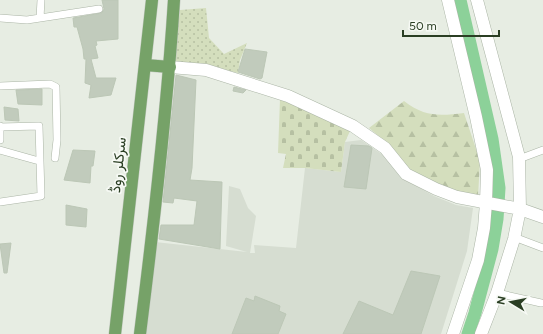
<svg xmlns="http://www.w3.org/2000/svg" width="543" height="334" font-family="Figtree,Vazirmatn,sans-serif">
	<defs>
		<pattern id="grass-dots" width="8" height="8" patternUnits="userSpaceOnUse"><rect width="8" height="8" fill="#d4debd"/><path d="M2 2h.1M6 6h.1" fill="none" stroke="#b6c0a2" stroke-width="1.8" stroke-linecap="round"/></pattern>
		<pattern id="forest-firs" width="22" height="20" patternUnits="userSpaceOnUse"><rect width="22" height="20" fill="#d4debd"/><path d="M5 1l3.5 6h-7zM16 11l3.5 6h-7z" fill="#b6c0a2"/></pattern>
		<pattern id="cemetery-stones" width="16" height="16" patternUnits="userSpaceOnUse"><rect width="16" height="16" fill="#d4debd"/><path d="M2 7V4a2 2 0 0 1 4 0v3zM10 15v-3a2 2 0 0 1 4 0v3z" fill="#b6c0a2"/></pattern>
	</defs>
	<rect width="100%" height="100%" fill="#e7ede3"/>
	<path fill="#d6ddd1" d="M361,140l22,15 19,23 32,18 22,9 17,3 -6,43 -26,83h-296l10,-92 92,10 -21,-6 3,-60 11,3 8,19 8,8 -6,37h5l-1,-8 42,3 9,-80 36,4 4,-30z"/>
	<path fill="url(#grass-dots)" d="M206,8l3,30 15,16 23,-11 -7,17 -2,13 -31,-8 -33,-4 6,-51z"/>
	<path fill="url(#forest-firs)" d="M404,101c21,16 35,15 60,12l16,48 -2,36 -17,-4 -22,-8 -29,-15 -22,-26 -19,-16z"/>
	<path fill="url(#cemetery-stones)" d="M280,99l70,32 -5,11 -4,30 -36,-4h-22l3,-14 -8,-1z"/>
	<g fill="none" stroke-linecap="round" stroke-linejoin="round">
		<path stroke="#8cd199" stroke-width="13" d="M460,0l32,139 7,49 -2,31 -5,30 -17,64 -7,21"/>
	</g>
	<path fill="#c1cbbc" stroke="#bcc7b6" d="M102,0h16v39l-22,2 1,4 -2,1 3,12 -7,1 5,19h20l-5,17 -22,3 2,-13 -6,-2 1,-24h-2l-1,-10 -6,-22h-3l-1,-9 29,-5 2,-4z
		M245,49l22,3 -5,26 -2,1 -22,-7z
		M176,75l20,5 -4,88 -2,12 32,2 -2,67 -61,-10 2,-14h33l3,-24 -23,-3 -1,5 -10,-1z
		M234,87l12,3 -3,3 -10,-2z
		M42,89v16l-24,-1 -2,-14z
		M4,107l14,2 1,12 -14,-1z
		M351,145l18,1 3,2 -6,41 -22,-2z
		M73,150l22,1 -2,15h-2l-1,17 -26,-3z
		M66,205l21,4 -1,18 -20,-2z
		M11,243l-4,30h-3l-4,-29z
		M411,271l29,5 -19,58h-78l16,-33 34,14z
		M255,296l25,10 -1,5 7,3 -8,20h-46l14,-36 8,3z"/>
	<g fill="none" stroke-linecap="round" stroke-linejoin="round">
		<defs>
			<path id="lane" d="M0,18l27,2 72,-11
				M40,18l1,-18
				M0,86l50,-2 6,3 1,53 -2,18
				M0,126v14
				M0,150l39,11
				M519,159l24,-9
				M0,202l41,-6 -2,-70 -39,1
				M514,237l29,11
				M497,293l44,10"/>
			<path id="street" d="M448,0l28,117 11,53 -1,33 -2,25 -6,32 -25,74
				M477,0l42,157 1,52 -6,30 -17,54 -16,41
				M170,67l36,3 82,26 65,30 32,22 21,26 30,15 21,8 63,12 23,8"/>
			<path id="primary" d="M145,65l25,2
				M115,334l37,-334
				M140,334c14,-111 27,-222 34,-334"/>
		</defs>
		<use href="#lane" stroke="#abb5a6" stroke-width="8"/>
		<use href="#street" stroke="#abb5a6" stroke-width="13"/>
		<use href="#primary" stroke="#c3c9c1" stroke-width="13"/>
		<use href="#lane" stroke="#fff" stroke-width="7"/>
		<use href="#street" stroke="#fff" stroke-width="12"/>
		<use href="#primary" stroke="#76a268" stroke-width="12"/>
	</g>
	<g text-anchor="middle" stroke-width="3.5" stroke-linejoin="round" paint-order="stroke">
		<g font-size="15" fill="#2a3e23" stroke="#f6f9f4">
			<text transform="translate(118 165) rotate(-84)" y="5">سرکلر روڈ</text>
		</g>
	</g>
	<g transform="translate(511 302) rotate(280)" stroke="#f6f9f4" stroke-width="3" paint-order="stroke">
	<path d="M0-3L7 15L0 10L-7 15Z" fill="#2a3e23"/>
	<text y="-6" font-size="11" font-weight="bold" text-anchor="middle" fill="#2a3e23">N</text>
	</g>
	<path d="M403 30v6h96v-6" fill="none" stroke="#2a3e23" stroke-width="2"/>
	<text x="409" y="30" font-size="12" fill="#2a3e23" stroke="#f6f9f4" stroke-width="3" paint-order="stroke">50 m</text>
</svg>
